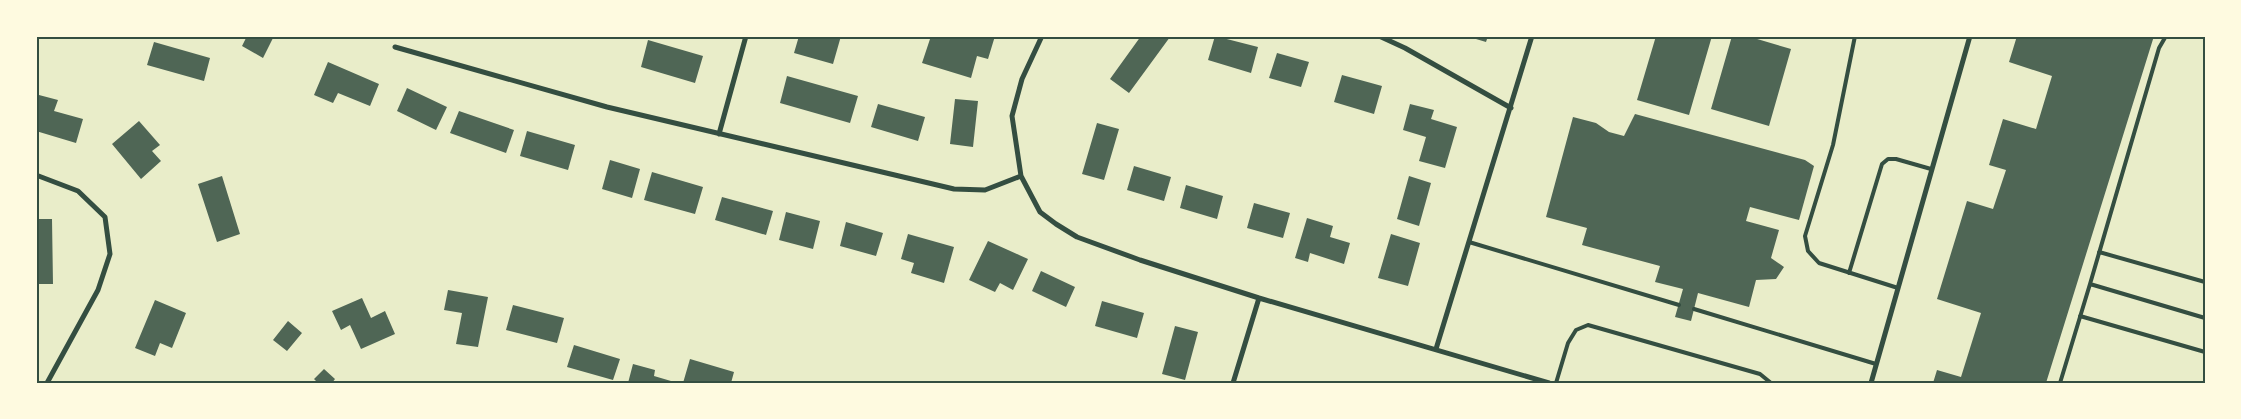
<svg xmlns="http://www.w3.org/2000/svg" width="2241" height="419" font-family="Roboto,sans-serif">
	<rect width="100%" height="100%" fill="#e9edc9"/>
	<path fill="#4f6655" d="M247,36h27l-11,22 -21,-12z
		M799,36h42l-8,28 -39,-11z
		M931,36h64l-7,23 -11,-3 -6,22 -49,-15z
		M1141,36l29,1 -41,56 -19,-14z
		M1215,36l43,11 -7,26 -43,-13z
		M1466,36h22l-2,6z
		M1656,36h56l-23,79 -52,-15z
		M1732,36h15l44,13 -22,77 -58,-17z
		M2017,36h137l-108,347h-113l4,-13 24,7 20,-64 -44,-14 30,-98 26,8 13,-39 -17,-5 14,-46 33,10 16,-53 -43,-14z
		M648,40l55,16 -8,27 -54,-16z
		M154,42l56,16 -6,23 -57,-16z
		M1277,53l32,9 -8,25 -32,-9z
		M328,62l51,22 -9,22 -32,-13 -5,10 -19,-8z
		M1342,75l40,11 -8,28 -40,-12z
		M787,76l71,20 -8,27 -70,-20z
		M407,88l40,19 -11,23 -39,-19z
		M39,95l19,5 -4,11 29,8 -7,24 -40,-12v-25z
		M955,99l23,2 -5,46 -23,-3z
		M878,104l47,13 -7,24 -47,-14z
		M1410,104l24,6 -3,9 26,8 -12,41 -26,-7 7,-24 -23,-7z
		M459,111l55,19 -8,23 -56,-20z
		M1635,114l170,46 9,6 -15,54 -49,-13 -4,14 33,9 -8,28 13,9 -8,12 -20,1 -7,27 -51,-14 -7,28 -16,-4 8,-28 -28,-7 5,-16 -78,-21 5,-17 -41,-11 27,-100 23,6 13,9 15,4z
		M139,121l21,24 -8,6 9,10 -20,18 -29,-35z
		M1097,123l22,6 -15,51 -22,-6z
		M527,131l48,14 -7,25 -48,-14z
		M610,160l30,9 -8,29 -30,-9z
		M1134,166l37,11 -7,24 -37,-11z
		M652,172l51,15 -8,27 -51,-14z
		M222,176l18,58 -23,8 -19,-58z
		M1409,176l22,7 -12,43 -22,-7z
		M1186,185l37,11 -6,23 -37,-11z
		M722,197l51,14 -7,24 -51,-15z
		M1254,203l36,10 -7,25 -36,-10z
		M786,212l34,9 -7,28 -34,-9z
		M1307,218l26,8 -3,11 20,6 -6,21 -34,-11 -2,9 -13,-4z
		M36,219h16l1,65h-17z
		M846,222l37,11 -7,23 -36,-10z
		M908,234l46,13 -10,36 -33,-10 3,-10 -13,-4z
		M1391,234l29,9 -12,43 -30,-8z
		M988,241l40,18 -15,31 -13,-7 -5,9 -26,-12z
		M1041,271l34,16 -9,20 -34,-16z
		M448,290l40,7 -10,50 -22,-3 6,-31 -18,-3z
		M362,298l9,20 14,-7 10,23 -34,15 -11,-24 -9,5 -9,-19z
		M155,300l31,13 -14,35 -12,-5 -5,13 -20,-8z
		M1102,301l42,12 -7,25 -42,-12z
		M513,305l51,13 -7,25 -51,-13z
		M288,321l14,12 -15,18 -14,-11z
		M1175,326l23,6 -13,48 -23,-6z
		M574,345l46,14 -7,21 -46,-13z
		M690,359l44,13 -3,11h-48z
		M633,364l22,6 -1,6 17,5v2h-43z
		M324,369l11,10 -3,4h-14l-4,-4z"/>
	<g fill="none" stroke-linecap="round" stroke-linejoin="round">
		<path stroke="#344e41" stroke-width="4" d="M1855,36l-22,109 -28,91 3,15 11,12 79,25
			M2166,36l-7,12 -69,236 115,34
			M1469,242l210,63
			M2099,252l106,30
			M1849,273l33,-109 6,-5h8l35,10
			M1694,309l182,55
			M2080,316l125,36
			M1556,383l12,-40 8,-13 12,-5 172,49 11,9
			M2060,383l30,-99"/>
		<path stroke="#344e41" stroke-width="5" d="M1042,36l-20,43 -10,37 9,60 19,36 16,12 21,13 63,23 119,38 290,85
			M1379,36l26,12 106,60
			M395,47l212,60 347,82 31,1 36,-14
			M719,134l27,-98
			M36,175l42,16 27,26 5,37 -12,36 -51,93
			M1436,349l96,-313
			M1233,383l26,-85
			M1871,383l99,-347"/>
	</g>
	<rect width="2241" height="419" fill="none" stroke="#fefae0" stroke-width="75"/>
	<rect x="38" y="38" width="2166" height="344" fill="none" stroke="#344e41" stroke-width="2"/>
</svg>
